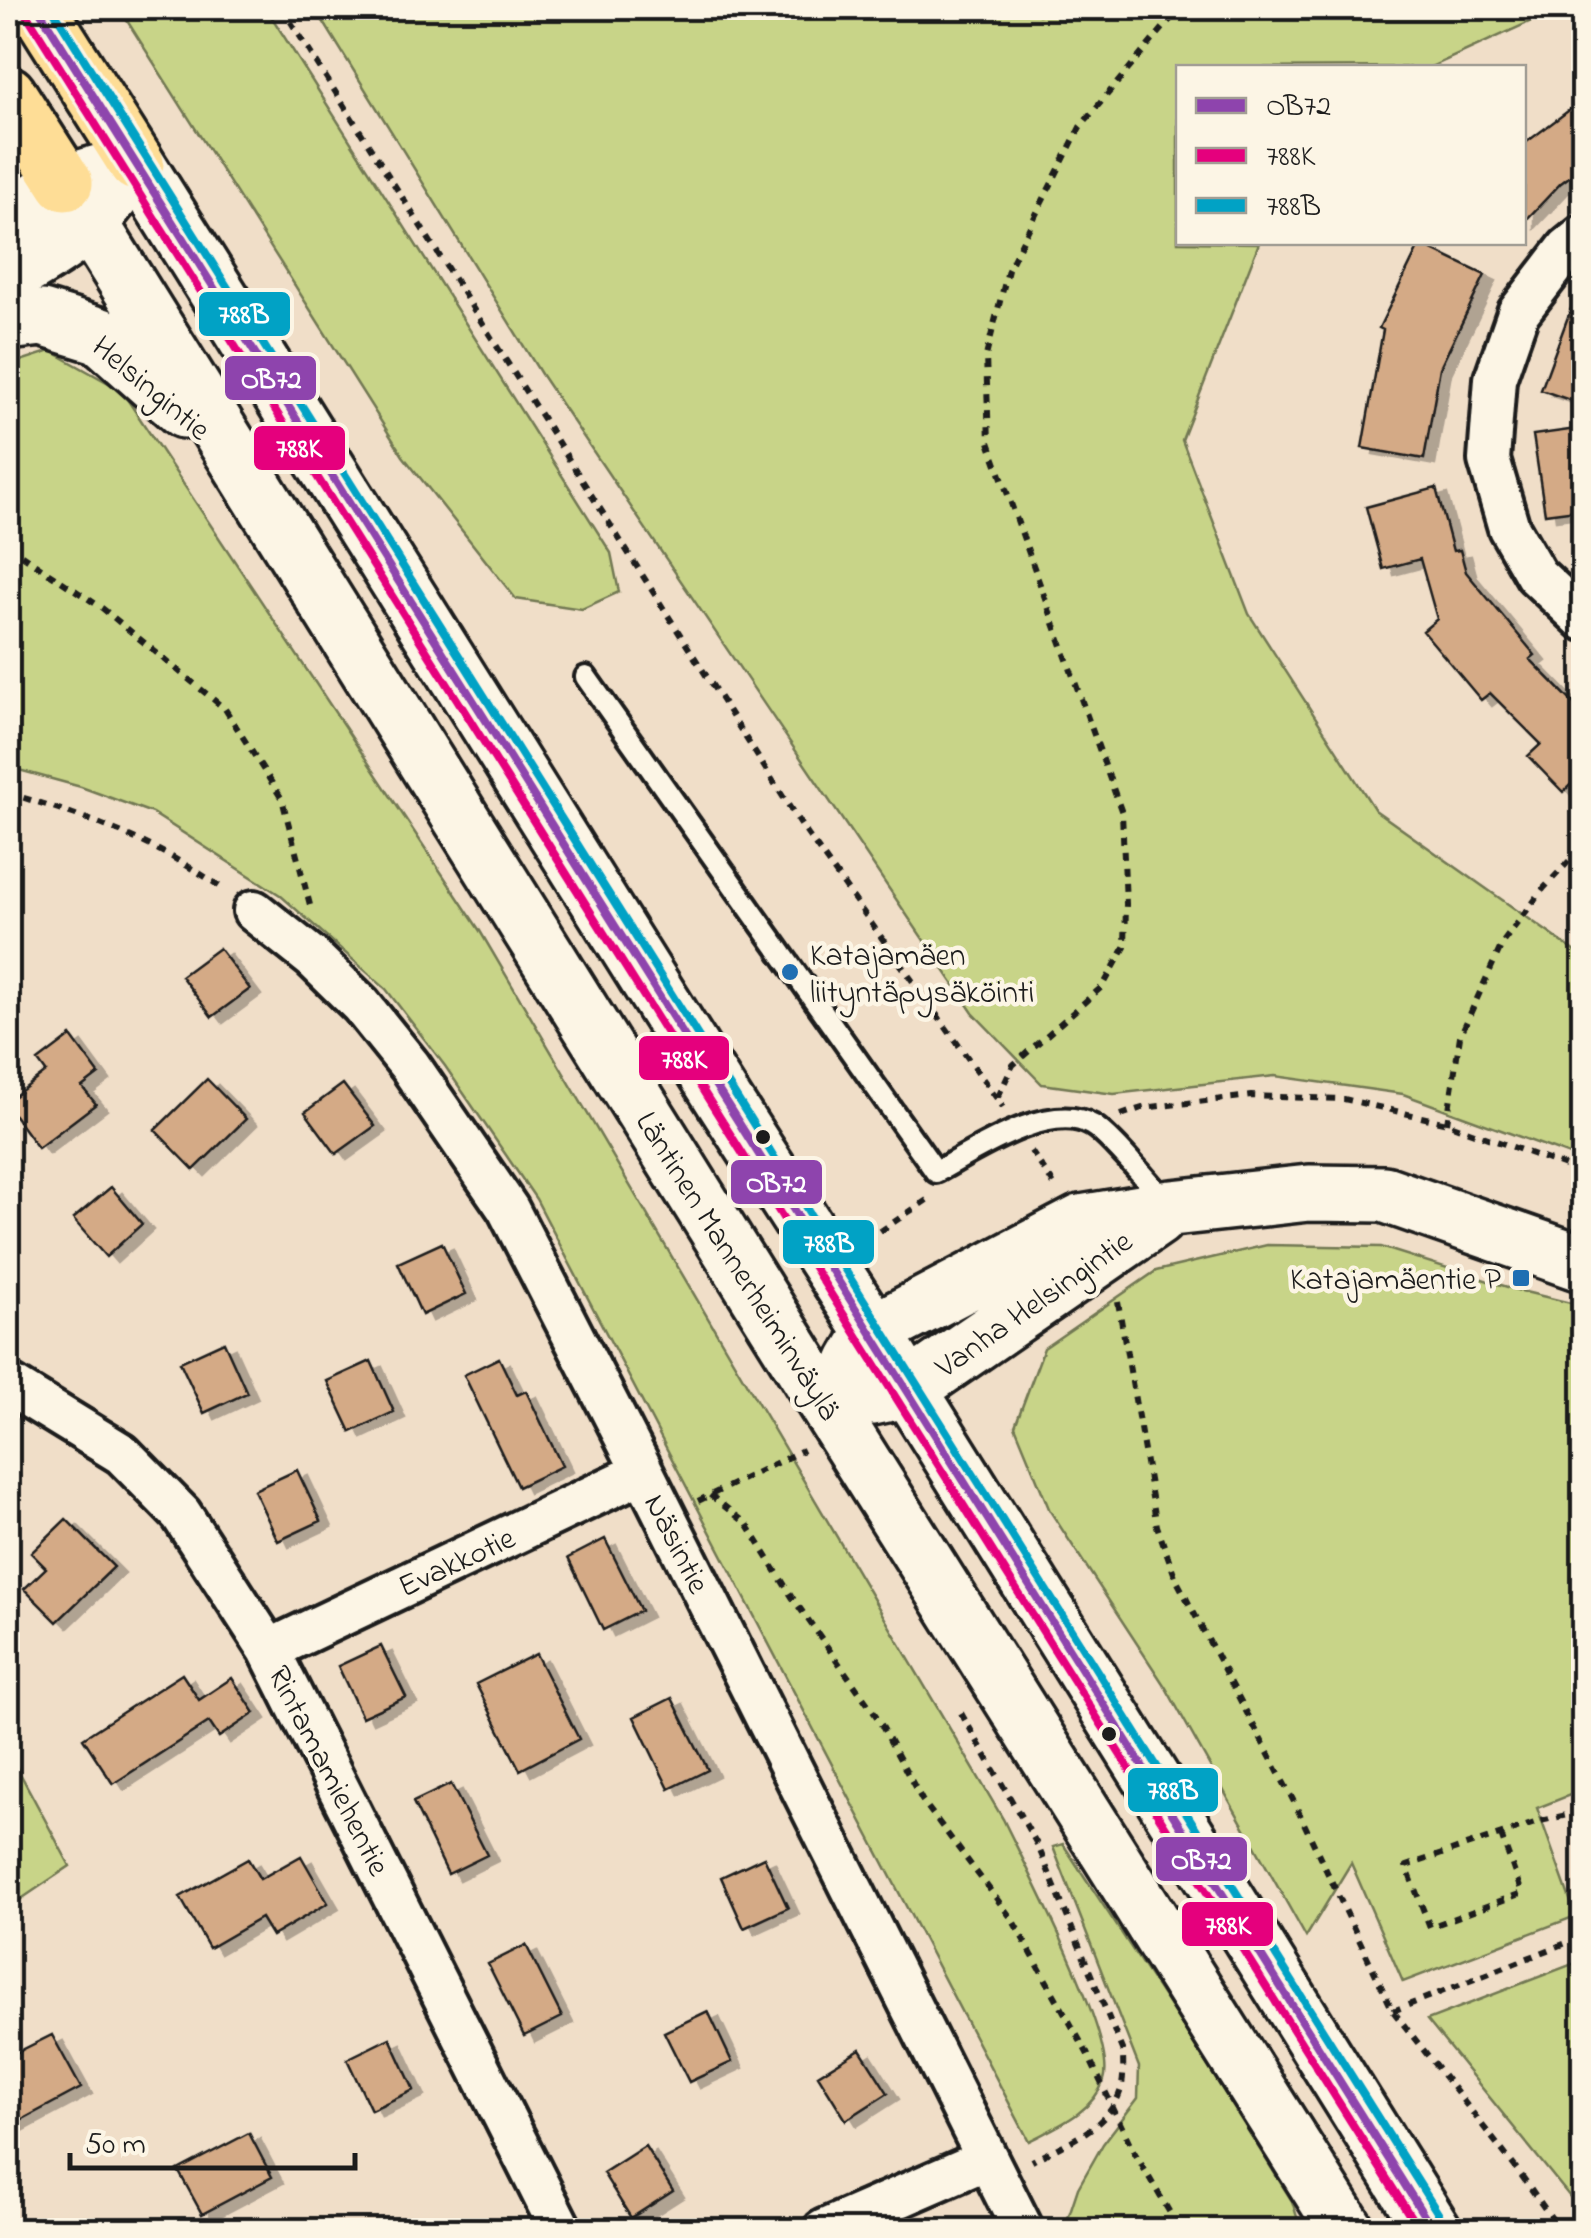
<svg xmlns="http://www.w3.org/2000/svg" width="1591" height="2238" font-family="'Indie Flower',sans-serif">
	<defs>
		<filter id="shadow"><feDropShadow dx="11" dy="6" stdDeviation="0" flood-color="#0004"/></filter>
	</defs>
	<rect width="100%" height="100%" fill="#f0dec8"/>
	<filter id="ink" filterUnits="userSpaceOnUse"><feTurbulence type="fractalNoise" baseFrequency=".01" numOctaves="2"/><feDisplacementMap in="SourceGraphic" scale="20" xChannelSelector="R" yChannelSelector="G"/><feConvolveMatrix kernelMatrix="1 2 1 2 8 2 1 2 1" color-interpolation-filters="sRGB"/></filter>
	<g filter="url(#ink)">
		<path fill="#c8d488" stroke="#727852" stroke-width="2.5" d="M119,8h147l345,545 8,39 -37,17 -66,-10 -113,-143z
			M315,8h715l9,7 33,-7h488l-129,59 -253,1v174l81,1 -77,197 67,174 126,196 208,147v203l-180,-66 -128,-18 -161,18 -72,-10 -69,-71 -432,-639z
			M51,351l70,39 359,541 523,888c21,44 115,221 101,261 -12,33 -46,46 -75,61l-493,-942 -91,-133 -59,-77 -106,-94 -128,-82 -71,-26 -73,-20v-402z
			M1267,1245l114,2 136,43 66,16v484l-46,18 39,108 -173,66 -52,-119 -45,74 -140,-249 -116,-177 -35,-85 29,-78 112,-77z
			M8,1751l62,115 -62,42z
			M1063,1844l123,187 106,170 9,29h-229l-5,-9 11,-33 25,-44 35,-46 1,-31 -86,-220z
			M1583,1960v253l-156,-193z"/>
		<path fill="#d4aa86" stroke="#1c1c1c" stroke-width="2.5" filter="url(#shadow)" d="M1584,99v67l-23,17 -37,39v-78z
			M1420,244l65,31 -45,93 -16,91 -62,-11 21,-118 -4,-2z
			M1580,284h4v121l-43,-15z
			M1584,428v81l-39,5 -12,-79z
			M1436,488l17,63 7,-1 6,22 69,83 -5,4 54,55v58l-21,20 -35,-36 13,-12 -51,-51 -9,7 -58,-69 14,-12 -17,-60 -37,10 -17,-62z
			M219,948l31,41 -38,28 -31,-41z
			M71,1036l28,38 -17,13 14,17 -58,44 -30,-41v-6l38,-29 -8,-11z
			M207,1079l39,40 -52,51 -39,-40z
			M343,1084l32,42 -39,28 -31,-42z
			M111,1187l31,37 -36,33 -33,-38z
			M442,1243l24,51 -44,21 -24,-52z
			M224,1342l23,51 -43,20 -24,-51z
			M499,1358l18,37 9,-4 36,75 -44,21 -54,-112z
			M371,1361l23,51 -43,20 -24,-51z
			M297,1470l24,51 -43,20 -24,-51z
			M66,1519l48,48 -57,55 -33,-33 22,-21 -15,-15z
			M605,1539l36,72 -38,19 -35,-72z
			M381,1646l25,51 -44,20 -24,-51z
			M536,1654l43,85 -59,31 -44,-86z
			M182,1674l17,26 33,-22 23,35 -36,24 -10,-15 -96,62 -30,-46z
			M672,1698l36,72 -39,19 -35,-72z
			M451,1784l36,71 -39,19 -35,-72z
			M301,1856l27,47 -56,33 -11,-18 -52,30 -29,-51 68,-38 12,20z
			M764,1857l24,51 -44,20 -23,-51z
			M526,1945l36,72 -38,19 -36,-72z
			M708,2011l24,51 -43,20 -25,-50z
			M52,2035l29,53 -73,39v-70z
			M390,2038l24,52 -43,20 -24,-51z
			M860,2049l28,44 -42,27 -28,-45z
			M249,2133l23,44 -70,37 -24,-44z
			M645,2146l28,45 -42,27 -28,-45z"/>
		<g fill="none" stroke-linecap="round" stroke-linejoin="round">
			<defs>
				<path id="lane" d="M586,677l350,495c37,-20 114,-72 156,-47 18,10 58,60 75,78"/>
				<path id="street" d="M1584,235l-16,13 -50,65 -23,66 -6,81 20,68 27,47 48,45
					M254,911l59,47 48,47 49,61 98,143 135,263 380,758
					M8,1384l114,70 59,60 88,136 292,580
					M269,1650l374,-178
					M824,2230l163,-71"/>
				<path id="secondary" d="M136,163l590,941 147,228 560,898
					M65,183l763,1224 518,823
					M8,217l57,-34 34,-10
					M8,277c45,-26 73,-41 105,-83
					M8,322l34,-4 59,18 83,74
					M855,1363l18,-31 208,-109 91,-15 137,-15 75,1 200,70
					M872,1397l37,-8 248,-171"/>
				<path id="primary" d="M38,8l98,155
					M8,94l57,89"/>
			</defs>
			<use href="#lane" stroke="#1c1c1c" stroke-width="28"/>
			<use href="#street" stroke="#1c1c1c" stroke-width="48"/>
			<use href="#secondary" stroke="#1c1c1c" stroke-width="62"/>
			<use href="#primary" stroke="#1c1c1c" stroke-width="62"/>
			<path stroke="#1c1c1c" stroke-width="6" stroke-dasharray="8 8" stroke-linecap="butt" d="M282,8l521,820 200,279
				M8,546l94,62 123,101 57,90 28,106
				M8,793c82,25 145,47 217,97
				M998,1097l15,-32 90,-79 22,-39 1,-43 -4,-91 -133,-371 -3,-86 22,-86 72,-143 100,-119
				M1121,1115l21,-7 109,-12 93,3 103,24 137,50
				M1447,1123l13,-87 43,-94 41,-54 40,-43
				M1031,1151l24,35
				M867,1240l60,-40
				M1118,1302l39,224 19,53 117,221 100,211 126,161 41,58
				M710,1495l37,29 45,73 85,120 45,83 90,119 75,134 46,97 47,80
				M698,1501l105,-51
				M961,1713l77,133 85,206c0,10 1,23 -1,33 -9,42 -57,58 -90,76
				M1501,1835l21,58 -92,34 -24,-61 135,-45 43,-10
				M1393,2011l191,-75"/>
			<use href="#lane" stroke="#fcf5e5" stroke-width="20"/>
			<use href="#street" stroke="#fcf5e5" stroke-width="40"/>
			<use href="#secondary" stroke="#fcf5e5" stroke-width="55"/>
			<use href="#primary" stroke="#fedd96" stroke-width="55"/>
			<defs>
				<path id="bus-1" d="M38,8c465,741 932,1480 1395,2222"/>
				<path id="bus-2" d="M27,15c464,738 930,1475 1392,2215"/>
				<path id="bus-3" d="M52,8c464,738 930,1475 1392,2215"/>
			</defs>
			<use href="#bus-1" stroke="#fcf5e5" stroke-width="15"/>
			<use href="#bus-2" stroke="#fcf5e5" stroke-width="15"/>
			<use href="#bus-3" stroke="#fcf5e5" stroke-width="15"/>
			<use href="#bus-1" stroke="#8e44ad" stroke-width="8"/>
			<use href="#bus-2" stroke="#e5007d" stroke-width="8"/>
			<use href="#bus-3" stroke="#01a2c5" stroke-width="8"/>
		</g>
	</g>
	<g fill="#1f6fb2" stroke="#fcf5e5" stroke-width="4">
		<circle cx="790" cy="972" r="10"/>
		<rect x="1511" y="1268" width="20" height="20" rx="5"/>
	</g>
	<g fill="#1c1c1c" stroke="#fcf5e5" stroke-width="4">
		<circle cx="763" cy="1137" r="9"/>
		<circle cx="1109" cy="1734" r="9"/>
	</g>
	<g text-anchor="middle" stroke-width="9" stroke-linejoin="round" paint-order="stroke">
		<g font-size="32" fill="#1c1c1c" stroke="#fcf5e5">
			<text transform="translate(152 387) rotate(40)" y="11">Helsingintie</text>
			<text transform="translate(739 1265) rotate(58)" y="11">Läntinen Mannerheiminväylä</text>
			<text transform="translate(1033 1303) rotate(-35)" y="11">Vanha Helsingintie</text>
			<text transform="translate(678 1543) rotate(63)" y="11">Näsintie</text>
			<text transform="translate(456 1561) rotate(-25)" y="11">Evakkotie</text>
			<text transform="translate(330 1770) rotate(63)" y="11">Rintamamiehentie</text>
		</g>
		<g font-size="32" fill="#1c1c1c" stroke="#fcf5e5" text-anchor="start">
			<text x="810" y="965">Katajamäen<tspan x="810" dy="37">liityntäpysäköinti</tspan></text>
			<text x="1501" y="1289" text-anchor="end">Katajamäentie P</text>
		</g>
	</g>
	<g stroke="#fcf5e5" stroke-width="4">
		<rect x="197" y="290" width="95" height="48" rx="10" fill="#01a2c5"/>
		<rect x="223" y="354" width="95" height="48" rx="10" fill="#8e44ad"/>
		<rect x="252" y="424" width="95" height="48" rx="10" fill="#e5007d"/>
		<rect x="637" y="1034" width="94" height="48" rx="10" fill="#e5007d"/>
		<rect x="729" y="1158" width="95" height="48" rx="10" fill="#8e44ad"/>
		<rect x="781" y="1218" width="95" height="48" rx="10" fill="#01a2c5"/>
		<rect x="1126" y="1766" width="94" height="48" rx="10" fill="#01a2c5"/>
		<rect x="1154" y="1835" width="95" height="48" rx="10" fill="#8e44ad"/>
		<rect x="1180" y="1900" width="95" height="48" rx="10" fill="#e5007d"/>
	</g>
	<g font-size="28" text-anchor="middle" font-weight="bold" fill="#fff">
		<text x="244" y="323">788B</text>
		<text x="271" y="388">OB72</text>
		<text x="299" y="457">788K</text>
		<text x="684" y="1068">788K</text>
		<text x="776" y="1192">OB72</text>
		<text x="829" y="1252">788B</text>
		<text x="1173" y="1799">788B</text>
		<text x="1201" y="1869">OB72</text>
		<text x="1228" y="1934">788K</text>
	</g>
	<rect width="1591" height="2238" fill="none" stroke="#fcf5e5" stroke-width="40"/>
	<rect x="20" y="20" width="1551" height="2198" fill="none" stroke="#1c1c1c" stroke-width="4" filter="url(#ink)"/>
	<rect x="1176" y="65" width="350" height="180" fill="#fcf5e5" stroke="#a29e95" stroke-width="2.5"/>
	<rect x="1196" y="98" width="50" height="15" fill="#8e44ad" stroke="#a29e95" stroke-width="2.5"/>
	<text x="1266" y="115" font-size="30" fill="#1c1c1c">OB72</text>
	<rect x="1196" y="148" width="50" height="15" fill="#e5007d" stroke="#a29e95" stroke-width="2.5"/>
	<text x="1266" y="165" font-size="30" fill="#1c1c1c">788K</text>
	<rect x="1196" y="198" width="50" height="15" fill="#01a2c5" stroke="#a29e95" stroke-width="2.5"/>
	<text x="1266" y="215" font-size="30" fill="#1c1c1c">788B</text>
	<path d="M70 2153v15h285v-15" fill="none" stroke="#1c1c1c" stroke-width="5"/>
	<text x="85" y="2153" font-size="30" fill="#1c1c1c" stroke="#fcf5e5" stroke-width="8" paint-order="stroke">50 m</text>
</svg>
